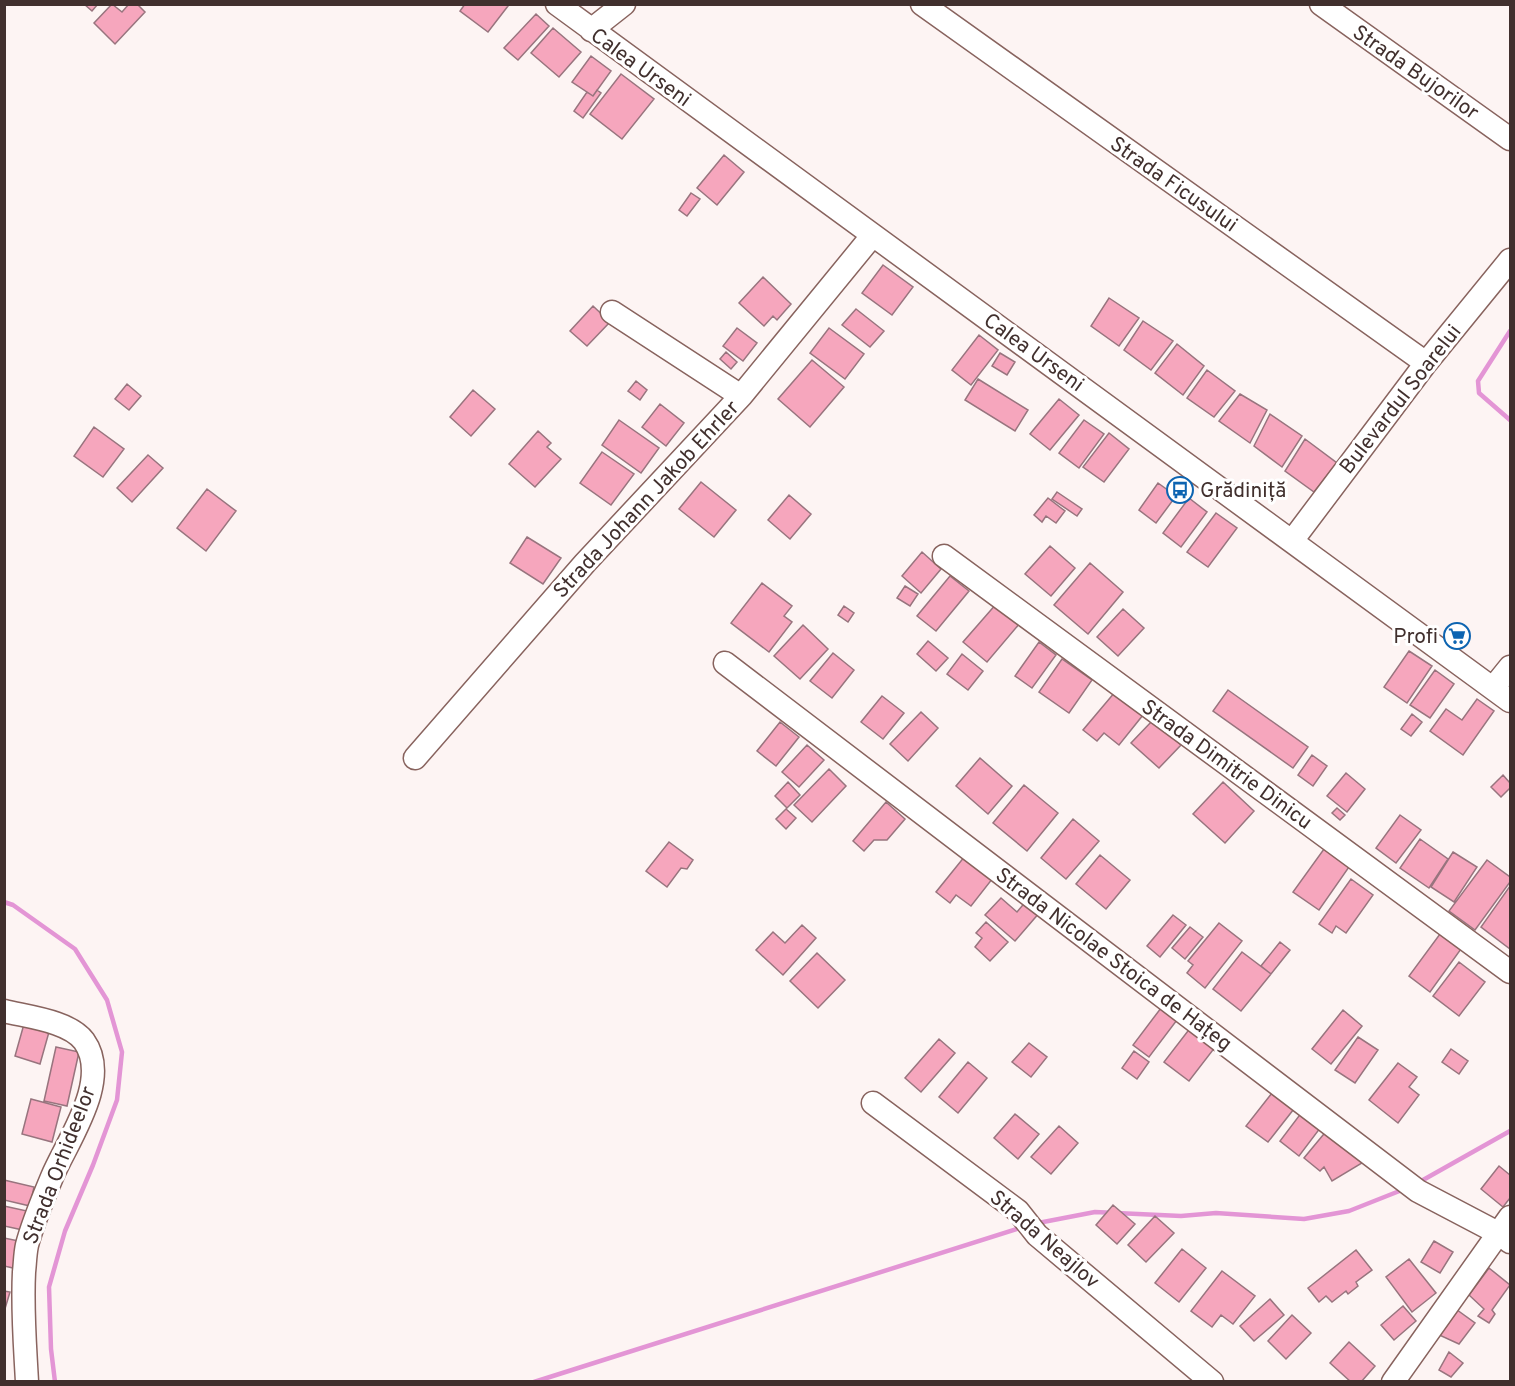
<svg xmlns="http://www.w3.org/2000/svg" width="1515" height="1386" font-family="Overpass,sans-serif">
	<rect width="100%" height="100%" fill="#fdf4f3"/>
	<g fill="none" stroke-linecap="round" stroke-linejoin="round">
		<path stroke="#e395d5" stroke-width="4.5" d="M1510,331l-32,50 1,12 31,27
			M4,902l9,3 62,44 32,51 15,52 -5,48 -24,65 -28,66 -16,56 2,62 4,33
			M1423,1180l87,-49
			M1038,1223l57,-11 86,4 35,-3 88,6 45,-8 53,-21
			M534,1382l489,-155"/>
	</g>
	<path fill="#f6a6bd" stroke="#98747e" stroke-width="1.5" d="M84,4h14l-6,7z
		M112,4l10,8 7,-8h8l8,8 -30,32 -21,-21z
		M465,4h41l2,2 -20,26 -28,-21z
		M536,14l13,12 -31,34 -14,-12z
		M553,28l28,24 -22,25 -28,-24z
		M591,56l20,15 -18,25 -21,-14z
		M621,74l33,25 -32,40 -32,-25z
		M597,90l4,3 -18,25 -9,-7 13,-19 6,4z
		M724,155l20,17 -27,33 -20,-17z
		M691,193l9,6 -13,17 -8,-6z
		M883,265l30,22 -21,28 -30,-22z
		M763,277l28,27 -14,16 -4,-4 -9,10 -25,-23z
		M1109,298l30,20 -20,28 -28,-20z
		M593,306l17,16 -23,24 -17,-15z
		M856,309l28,22 -14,16 -28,-22z
		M1143,321l30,20 -22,29 -27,-20z
		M737,328l20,15 -14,18 -20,-15z
		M829,328l35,26 -19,25 -35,-26z
		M979,335l19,15 -27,35 -19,-15z
		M1177,344l27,22 -21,29 -28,-22z
		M726,352l11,10 -6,7 -11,-10z
		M1000,353l15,9 -8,13 -15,-9z
		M812,360l32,27 -34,40 -32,-28z
		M1207,370l28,21 -21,26 -27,-19z
		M978,379l50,31 -13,21 -50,-31z
		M636,381l11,9 -7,10 -12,-9z
		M127,384l14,12 -12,14 -14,-11z
		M473,390l22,19 -24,27 -21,-19z
		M1240,394l27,16 -17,33 -31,-22z
		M1059,399l20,16 -29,35 -20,-16z
		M660,404l24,19 -18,23 -24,-19z
		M1270,414l32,22 -20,31 -28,-21z
		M619,420l40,28 -18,25 -39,-28z
		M1084,420l20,14 -25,34 -20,-15z
		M94,427l30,22 -21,28 -29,-21z
		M538,431l13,12 -4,4 14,12 -26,28 -26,-23z
		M1109,433l20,16 -25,33 -21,-15z
		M1305,439l32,24 -23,29 -29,-21z
		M602,452l32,22 -23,31 -31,-22z
		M148,455l15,13 -31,34 -15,-14z
		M701,482l35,28 -22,27 -35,-28z
		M1158,483l18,13 -20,27 -17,-13z
		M207,489l29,22 -30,40 -29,-23z
		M1057,492l25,17 -5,7 -25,-17z
		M789,495l22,19 -21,25 -22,-19z
		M1048,498l17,13 -9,12 -10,-7 -4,6 -8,-7z
		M1189,498l18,14 -26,35 -18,-14z
		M1216,513l21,15 -29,39 -21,-15z
		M527,537l34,21 -18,26 -33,-21z
		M1050,546l25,22 -24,28 -26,-22z
		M922,552l19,17 -20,24 -19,-17z
		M1090,563l33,29 -35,42 -34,-29z
		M950,576l19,15 -33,40 -19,-15z
		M762,583l30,23 -8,10 8,6 -23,30 -38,-29z
		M905,586l13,8 -8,12 -13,-8z
		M997,603l23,20 -33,39 -24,-20z
		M844,606l10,7 -6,9 -10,-7z
		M1123,609l21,19 -26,28 -21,-19z
		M803,625l25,24 -28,30 -26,-23z
		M928,641l20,17 -12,13 -19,-17z
		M1039,642l17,13 -24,33 -17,-12z
		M1409,651l23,15 -25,37 -23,-16z
		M833,653l21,17 -22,28 -22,-17z
		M962,654l21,17 -15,19 -21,-16z
		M1062,659l30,21 -23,33 -30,-21z
		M1435,670l19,14 -24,34 -20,-13z
		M1228,690l80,57 -15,21 -80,-57z
		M1115,692l28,23 -24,30 -15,-12 -7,8 -14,-11z
		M882,696l22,17 -21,26 -22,-17z
		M1477,699l17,12 -31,44 -33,-24 16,-22 16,11z
		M921,712l17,16 -30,33 -18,-17z
		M1412,714l10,8 -11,14 -10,-7z
		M1153,720l28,25 -22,23 -28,-25z
		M780,722l19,15 -23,29 -19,-15z
		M807,745l17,15 -25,27 -17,-15z
		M1312,755l15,11 -14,20 -15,-11z
		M980,758l32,28 -24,28 -32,-28z
		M829,769l17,17 -34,36 -18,-17z
		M1346,773l19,16 -18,23 -20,-16z
		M1503,775l7,8v5l-9,9 -10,-10z
		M788,782l12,13 -13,13 -12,-12z
		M1223,782l31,29 -29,32 -32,-29z
		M1024,785l34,28 -31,38 -34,-28z
		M886,802l19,17 -18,21h-13l-10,11 -11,-10z
		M1337,808l8,7 -5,5 -8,-7z
		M786,809l10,9 -10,11 -10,-10z
		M1400,815l21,15 -25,33 -20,-15z
		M1073,819l26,22 -33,38 -25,-21z
		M1420,839l28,20 -19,29 -29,-20z
		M669,842l24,18 -6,9 -6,-1 -14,19 -21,-16z
		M1324,849l25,18 -30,43 -26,-18z
		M1453,852l24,15 -23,35 -23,-15z
		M1100,855l30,25 -24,29 -30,-25z
		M965,856l28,22 -22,28 -15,-11 -6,8 -14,-11z
		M1487,860l23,17v5l-35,48 -26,-19z
		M1351,879l22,16 -27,38 -10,-7 -4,7 -13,-9z
		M1510,886v63l-29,-22z
		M1001,898l16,14 10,-12 13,12 -25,29 -30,-26z
		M1173,915l13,10 -26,32 -13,-11z
		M986,922l22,20 -18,19 -15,-14 7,-9 -6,-5z
		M1219,923l23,18 -37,47 -18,-15 6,-8 -5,-4z
		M802,925l14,13 -33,37 -27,-25 17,-18 12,11z
		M1190,927l13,10 -18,22 -13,-11z
		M1440,934l21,15 -31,43 -21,-16z
		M1280,942l10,8 -19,24 -10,-8z
		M1242,952l29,22 -30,37 -28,-22z
		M817,953l28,27 -27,28 -28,-27z
		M1459,962l26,20 -26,34 -26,-20z
		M1161,1008l16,12 -28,37 -16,-12z
		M1343,1010l19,16 -31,38 -19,-15z
		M24,1024l25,8 -9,32 -25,-8z
		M1191,1027l25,19 -27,35 -25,-19z
		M1358,1037l20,13 -23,33 -20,-13z
		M939,1039l16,14 -34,39 -16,-14z
		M1029,1043l18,14 -16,20 -19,-15z
		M56,1047l23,5 -12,54 -23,-5z
		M1451,1049l17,12 -9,13 -17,-12z
		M1134,1051l15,11 -12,17 -15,-11z
		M968,1062l19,16 -29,35 -19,-16z
		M1398,1063l19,14 -8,10 10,8 -21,28 -29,-23z
		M1276,1088l21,17 -29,37 -22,-16z
		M31,1099l30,8 -9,35 -30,-8z
		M1305,1108l19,15 -25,33 -19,-15z
		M1015,1114l24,20 -21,25 -24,-21z
		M1059,1126l19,17 -27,31 -20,-17z
		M1328,1129l39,31 -35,21 -8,-14 -4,4 -16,-13z
		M1499,1166l11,9v23l-7,9 -22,-18z
		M4,1180l30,7 -4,19 -26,-6z
		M1113,1205l22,19 -18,20 -21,-19z
		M4,1206l23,5 -4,19 -19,-4z
		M1155,1216l19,17 -28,29 -18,-17z
		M4,1238l15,3 -6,27 -9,-2z
		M1434,1241l19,11 -13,21 -19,-11z
		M1182,1249l24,19 -27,34 -24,-19z
		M1356,1250l16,20 -16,12 2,4 -10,8 -2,-3 -14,11 -6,-6 -7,6 -11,-14z
		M1409,1259l27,34 -24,19 -26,-35z
		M1489,1268l21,17 -18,25 3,4 -6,9 -11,-7 6,-7 -15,-14z
		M1222,1271l33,25 -22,28 -12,-9 -9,12 -21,-16z
		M4,1291l6,1 -6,20z
		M1270,1299l14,16 -30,26 -14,-15z
		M1403,1306l13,15 -22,19 -13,-15z
		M1453,1307l22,16 -16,21 -22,-10z
		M1292,1315l19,18 -25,26 -18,-18z
		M1349,1342l26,24 -14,16h-10l-21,-19z
		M1449,1352l14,11 -12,14 -12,-7z"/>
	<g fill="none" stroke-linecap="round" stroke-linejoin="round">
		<defs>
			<path id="minor" d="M557,4l953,697
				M922,4l504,359
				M1321,4l189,135
				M591,30l33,-26
				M612,312l129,84
				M1292,541l134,-178 84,-103
				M944,556l566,416
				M725,663l693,528 80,42 12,9
				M1493,688l17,-21
				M415,758l170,-195 156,-167 131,-160
				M4,1011c24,6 65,10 80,30 28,39 -17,100 -32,136 -9,22 -19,45 -25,68 -2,9 -2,19 -3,27 -2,38 1,72 3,110
				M873,1103l145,108 19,24 175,147
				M1393,1382l117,-165"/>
		</defs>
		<use href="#minor" stroke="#88635e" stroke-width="25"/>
		<use href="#minor" stroke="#fff" stroke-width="22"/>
	</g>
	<defs>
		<symbol id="bus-ring" viewBox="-11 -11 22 22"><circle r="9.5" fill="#fff" stroke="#0d64b1" stroke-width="1.5"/><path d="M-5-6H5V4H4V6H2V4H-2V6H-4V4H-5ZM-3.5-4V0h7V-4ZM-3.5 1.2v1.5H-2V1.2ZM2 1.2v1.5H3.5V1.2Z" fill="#0d64b1"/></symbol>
		<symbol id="supermarket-ring" viewBox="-11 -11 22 22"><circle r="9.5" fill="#fff" stroke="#0d64b1" stroke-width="1.5"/><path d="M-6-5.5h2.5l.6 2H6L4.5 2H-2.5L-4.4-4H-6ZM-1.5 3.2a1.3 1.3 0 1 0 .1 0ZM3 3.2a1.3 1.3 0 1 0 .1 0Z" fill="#0d64b1"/></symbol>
	</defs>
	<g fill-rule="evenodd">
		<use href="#bus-ring" x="1165" y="475" width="30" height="30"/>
		<use href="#supermarket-ring" x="1442" y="621" width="30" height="30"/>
	</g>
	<g text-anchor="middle" stroke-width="6" stroke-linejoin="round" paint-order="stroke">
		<g font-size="21" fill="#41302e" stroke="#fff">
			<text transform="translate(641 67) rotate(36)" y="7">Calea Urseni</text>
			<text transform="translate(1416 72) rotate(35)" y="7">Strada Bujorilor</text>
			<text transform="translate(1174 184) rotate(35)" y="7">Strada Ficusului</text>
			<text transform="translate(1034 352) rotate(36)" y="7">Calea Urseni</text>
			<text transform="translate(1400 399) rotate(-52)" y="7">Bulevardul Soarelui</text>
			<text transform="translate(646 499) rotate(-47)" y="7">Strada Johann Jakob Ehrler</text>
			<text transform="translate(1227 764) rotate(36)" y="7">Strada Dimitrie Dinicu</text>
			<text transform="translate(1114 959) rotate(37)" y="7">Strada Nicolae Stoica de Hațeg</text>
			<text transform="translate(59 1165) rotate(-69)" y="7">Strada Orhideelor</text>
			<text transform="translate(1045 1239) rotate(41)" y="7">Strada Neajlov</text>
		</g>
		<g font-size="21" fill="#41302e" stroke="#fff" text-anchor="start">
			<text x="1200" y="497">Grădiniță</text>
			<text x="1438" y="643" text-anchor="end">Profi</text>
		</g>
	</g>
	<rect width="1515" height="1386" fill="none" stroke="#41302e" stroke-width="12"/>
</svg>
